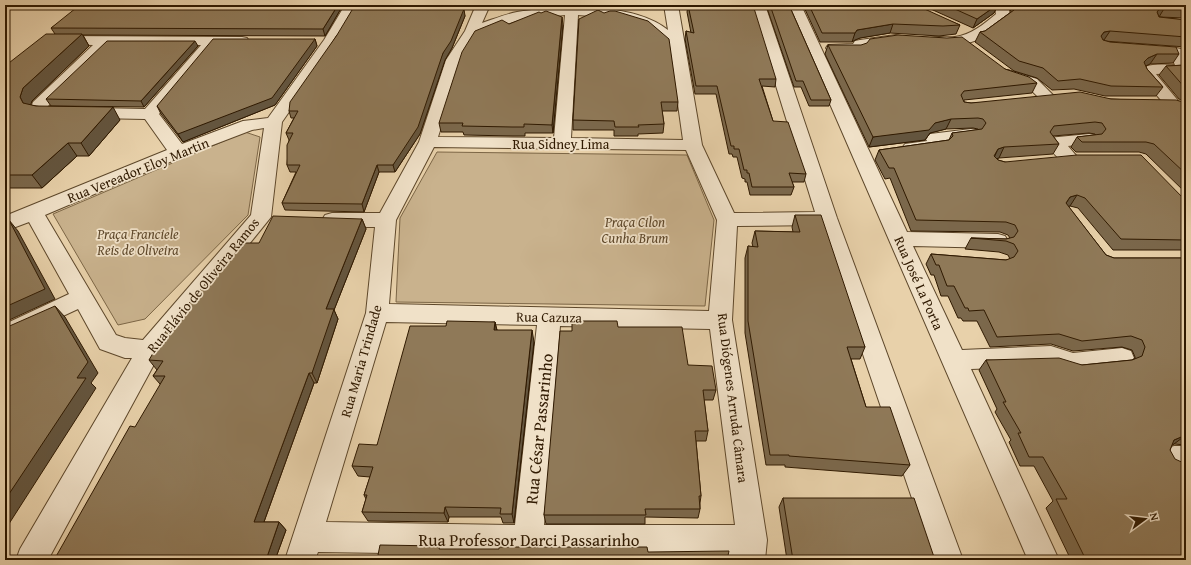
<svg xmlns="http://www.w3.org/2000/svg" width="1191" height="565" font-family="'Gentium Book Plus',serif">
	<rect width="100%" height="100%" fill="#e8d1aa"/>
	<filter id="stains"><feTurbulence type="fractalNoise" baseFrequency=".005" numOctaves="4"/><feColorMatrix values="0 0 0 0 .2 0 0 0 0 .09 0 0 0 0 .02 0 0 0 .5 -.17"/></filter>
	<radialGradient id="worn" r=".72"><stop offset=".6" stop-color="#630" stop-opacity="0"/><stop offset="1" stop-color="#630" stop-opacity=".3"/></radialGradient>
	<path fill="#c9b28d" stroke="#7c6646" d="M245,132l15,5 -12,78 -103,104 -27,6 -65,-111z
		M437,152l250,3 27,65 -9,86 -309,-4 4,-84z"/>
	<g fill="none" stroke-linecap="round" stroke-linejoin="round">
		<defs>
			<path id="minor" d="M345,5h14l-21,36 -56,81 -11,95 -113,140 -110,203h-32l4,-11 112,-191h-7l-25,-9 -22,-40 -73,34v-19l64,-30 -40,-72 -24,9v-15l162,-66 -22,-31 -100,-2 -13,-3 -2,-4 3,-8 60,-57 -36,-1 -5,-1 -2,-3 2,-3 5,-1 185,1 5,1 2,3 -2,3 -31,1 -57,69 23,30 61,-23 25,-3 56,-78zM110,45h91l-56,64 -98,-2zM264,128l-13,87 -108,125 -18,-2 -9,-3 -71,-120 139,-59 68,-26z
				M476,5h14l-8,18c12,-4 24,-9 35,-11 42,-7 117,-10 151,18l-4,-25h14l24,140 32,68 81,-1 -64,-207h14l72,213 126,342h-30l-114,-335 -82,1 -5,94 35,220 -2,20h-30v-5h-207l-210,-3 -3,8h-30l81,-247 9,-86h-43l-7,-2 -3,-5 3,-5 7,-2h48l39,-71 27,-82 19,-29zM565,15l-11,123 -116,-1 24,-77 16,-26 41,-14zM578,15l37,3 33,10 22,19 13,93 -112,-2zM434,147l252,3 31,70 -8,91 -320,-7 7,-84zM386,322l151,3 -22,200 -189,-3zM560,326l150,3 25,196h-191z
				M787,5h14l106,227 91,2 7,2 3,5 -3,5 -7,2 -85,-2 49,104 89,-4 22,7 49,-5 9,3 3,7 -3,7 -9,3 -49,5 -22,-7 -80,3 88,191h-31z
				M994,5h14l2,10c-16,24 -53,36 -80,29l-2,-3 2,-3c8,-2 17,0 25,-1 16,-2 29,-13 41,-23z
				M896,35l5,1 2,3 -2,3 -35,6 -3,4c-10,3 -25,2 -35,-1l-2,-3 2,-3 25,-1 2,-3 5,-1z
				M1176,48l5,1 5,8v16l-30,1 24,29 -2,3 -6,2 -6,-2 -24,-28 -3,-6c7,-10 25,-7 36,-7l-6,-13 2,-3z
				M1008,70l29,9 18,18 -2,3c-15,4 -18,-10 -29,-15 -8,-3 -19,-3 -24,-10l2,-3z
				M971,129l6,1 3,4 -3,4 -32,4 2,3 -3,4 -33,4 -6,-1 -3,-4 3,-4 22,-3 -1,-2 4,-5z
				M1089,134l6,1 3,4 -3,4 -27,3 11,13 -3,4c-14,3 -23,-10 -31,-21l3,-4z
				M1174,446h12v26h-12l-10,-4 -4,-9 4,-9z"/>
		</defs>
		<use href="#minor" stroke="#5d472a" stroke-width="2"/>
		<use href="#minor" fill="#f0e1c8" fill-rule="evenodd"/>
	</g>
	<path fill="#7b684c" stroke="#2f1900" d="M343,5l-18,31 -242,-1 6,11 -57,55 -2,4 90,15 -31,36h-12l-35,32h-37v-122l50,-32 -4,-6 32,-21z
		M688,5l88,74 -1,8 -13,-1 11,35 33,53 -2,8h-12l2,5 -3,8h-41l-3,-13h-2v-3l-3,-1 -5,-21h-4l-1,-3h-3l-13,-60h-21l-10,-55 1,-8 5,2 -4,-21z
		M766,5h23l42,95 -2,6h-20l-8,-19h-7z
		M803,5h108l49,20 -4,9 -17,2 -49,-3 -30,5 -5,2 -3,2h-32z
		M916,5h82l-4,8 -21,15 -49,-22z
		M1009,5h177v13l-27,-1 27,3v27l-82,-6 75,13 -6,9 -23,1 -4,2 1,3 16,18 -7,9h-51l-31,-7 -22,1 -15,-12 -23,-7 -39,-29 5,-10 5,-1 26,-19z
		M463,9l2,7 -13,32 -7,12 -25,74 -25,38h-16l-15,40 -79,-2 -3,-7 14,-31h-6l-3,-7 2,-25 -3,-7 8,-15h-3l-2,-7 48,-76z
		M579,19l99,83 -1,9h-15l2,13 -1,9 -25,1v2h-24v-6h-41v-10z
		M563,25l-10,108h-28v3h-12l-49,-1 -1,-3h-22l-2,-9z
		M315,39l2,7 -42,59 -92,37 -22,-28 -4,-8z
		M828,45l177,24 32,14 -5,10 -68,7v2l7,1 140,-4 75,4v90l-40,-39 -7,-2h-63l-5,-5 6,-10 19,-2 -1,-1 -6,-1 -36,3 6,8 -6,10 -54,4h-2l1,2 7,2 181,39v49h-73l-35,-42 -8,-2h-2l38,49 8,3h72v187l-12,-1 -2,1 -2,5 16,110h-115l-25,-52 7,-7 -19,-35h-14l-11,-24 2,-2 -16,-28 2,-3 -18,-39 7,-10 96,5 50,-5 3,-2v-1l-3,-7 -10,-3 -49,4 -22,-7 -61,3 -13,-26h-14l-2,-3h-3l-10,-22h-7l-7,-21h-3l-5,-11 5,-10 75,6 4,-1 -2,-4 -9,-3 -34,-3 6,-11 35,1 4,-1 -2,-3 -8,-3 -89,-1 -21,-53 -5,1 -10,-19 4,-10 70,-10 3,-7 27,-3 -1,-1 -5,-1 -27,1 -16,4 -5,7 -56,7 -44,-93z
		M198,46l-54,61 -93,-1 -5,-7z
		M1186,65v37l-7,-3 -20,-24 7,-9z
		M795,215l70,132 -5,12h-9l15,48 44,58 -8,11 -117,-9v-2h-19l-21,-132v-75l3,-12 5,1 -1,-4 3,-12 38,1 -1,-5z
		M362,219l4,10 -32,81 4,9 -21,64h-3l-50,139h15l7,8 -11,30 -115,-176 -7,-8 4,-6 -8,-10 110,-117z
		M495,322l2,8 37,12 -20,181h-11l-2,-6h-52l-1,5 -80,-1 -6,-9 4,-13 -2,-4 6,-18 -12,-1 -6,-10 25,-21 69,-119z
		M572,331l116,34 28,25 -3,10h-9l4,31 -2,10h-10l5,55 -1,7v6l-2,9 -53,-1v7h-99l-2,-9z
		M783,498l152,62h-150h2l-8,-53z"/>
	<path fill="#64553e" stroke="#2f1900" d="M338,5h5l-18,31 -2,-7z
		M462,5l1,6 1,-2 1,7 -13,32 -7,12 -25,74 -25,38 -2,-7 50,-112z
		M997,5h1l-4,8 -21,15 4,-9z
		M1165,7l-6,10 -2,-5 3,-4z
		M562,17l1,8 -10,108 -1,-8z
		M893,24l-3,9 -30,5 -5,2 -3,2 3,-9 2,-3z
		M1110,31l-6,9 -5,2 2,-6 3,-4z
		M82,34l7,12 -57,55 -3,8 -6,-6 -3,-6 3,-9z
		M315,39l2,7 -42,59 -92,37 -5,-8z
		M195,41l3,5 -54,61 -3,-6z
		M1157,54l-7,10 -9,4 3,-6 4,-4z
		M113,107l7,13 -31,36 -8,-13z
		M951,119l-5,10 -16,4 -5,7 -56,7 4,-10z
		M68,143l9,13 -35,32 -10,-13z
		M1004,147l-5,11 -6,2 5,-11z
		M377,165l2,7 -15,40 -2,-8z
		M1077,195l-7,11 -7,2 7,-11z
		M362,219l4,10 -32,81 4,9 -21,64 -5,-10 14,-64z
		M9,220l9,11 37,68 -50,23v-15z
		M55,306l10,11 33,56 -7,10 5,5 -91,142v-30l72,-122z
		M495,322l2,11 -3,-3z
		M532,330l2,12 -20,181 -2,-9z
		M309,373l5,10 -53,147 -7,-8z
		M1186,435l-12,9 -11,5 11,-9z
		M445,507l4,10 -1,5 -4,-9z
		M279,522l7,8 -11,30h-9z"/>
	<path fill="#8f7958" stroke="#2f1900" d="M86,5h252l-15,24 -272,-1 25,-20 7,-1z
		M355,5h107l-2,4h4l-13,32 -8,12 -25,74 -25,38h-16l-15,39 -80,-1 18,-38h-13v-20l6,-12h-7l12,-22h-9l1,-9 47,-67z
		M688,5h65l23,74h-17l14,42 15,1 18,52 -17,-1 5,14h-42l-3,-14h-2v-3h-3l-5,-21h-5v-3h-3l-14,-60h-21l-10,-55 8,2z
		M770,5h19l42,95h-20l-8,-19h-7z
		M809,5h102l7,1 42,19 -17,1 -50,-2 -36,6 -2,3h-33z
		M946,5h51l-20,14z
		M1016,5h170v4l-21,-2 -5,1 -3,4 2,5 27,3v17l-76,-6 -6,1 -3,4 2,4 7,2 66,5 3,7h-22l-9,4 -4,4 3,7 16,18 -52,-1 -31,-7 -22,2 -15,-13 -24,-7 -39,-29 5,-1 29,-21z
		M598,10l6,3 6,-2h5l33,10 21,18 9,63h-17l3,22 -26,1 1,2h-24l-1,-6 -41,-1 6,-101z
		M546,11l16,6 -10,108 -28,-1v3h-12l-50,-1 1,-3h-24l23,-71 13,-21 27,-11 7,4 30,-12 2,1z
		M46,34h36l-59,54 -3,9 3,6 13,3 77,1 -32,36h-13l-36,32h-27v-109z
		M898,35l49,3 15,-1 43,32 24,8 8,6 -73,8 -3,4 3,7 7,1 109,-11 31,7 65,1 10,3v71l-32,-30 -8,-2h-64l-5,-5 25,-3 4,-5 -4,-6 -7,-1 -41,4 -4,6 9,12 -55,3 -6,2 -4,7 4,4 7,2 72,-7h64l45,46v39l-65,-1 -36,-41 -8,-3 -7,2 -4,6 40,52 8,3h72v177l-12,5 -4,10 5,9 11,5v96h-100l-30,-61h11l-24,-42h-14l-11,-24h3l-18,-31h3l-20,-42 73,-2 23,7 50,-5 10,-4 3,-9 -3,-7 -11,-4 -49,5 -23,-7 -62,3 -13,-27 -15,1 -1,-3h-3l-11,-22h-7l-8,-21h-3l-5,-11 75,6 8,-3 4,-6 -4,-7 -8,-3 -35,-3 35,1 8,-2 4,-6 -3,-6 -9,-3 -90,-2 -22,-52h-5l-10,-18 70,-10 4,-4 -1,-3 30,-4 4,-6 -3,-4 -5,-1 -27,1 -16,4 -6,7 -56,7 -45,-92h33l6,-2 3,-4z
		M213,39h102l-43,59 -94,36 -21,-28z
		M107,41h88l-54,60 -95,-2z
		M1186,65v24l-20,-23z
		M795,215h26l44,132h-18l19,60h24l20,58 -121,-9v-1h-19l-22,-134v-75l10,1 -3,-16 45,1z
		M273,216l89,3 -36,90h8l-22,64h-3l-55,149h25l-13,38h-212l76,-134 5,1 30,-51h-12l10,-15 -14,-1 17,-29 44,-53 35,-35h14z
		M9,220l36,69 -40,18v-85z
		M55,306l33,56 -11,16h9l-81,122v-172z
		M447,321l48,1 -1,8h38l-20,184h-12l1,-6 -56,-1 -1,6 -82,-1 5,-17h-3l9,-28 -21,-1 7,-22 18,1 33,-119h36z
		M572,321h45l1,6h64l6,38 24,1 4,24h-13l5,41h-13l6,65h-2l1,13h-55l1,6h-102l16,-184h12z
		M783,498h131l21,62h-142z
		M380,545l60,1 -1,3h60v-2h148l1,5 81,-1 -2,9h-350z"/>
	<g text-anchor="middle" stroke-width="3.5" stroke-linejoin="round" paint-order="stroke">
		<g font-size="14" fill="#2f1900" stroke="#f0e1c8">
			<text x="561" y="149">Rua Sidney Lima</text>
			<text transform="translate(138 170) rotate(-22)" y="5">Rua Vereador Eloy Martin</text>
			<text transform="translate(919 283) rotate(66)" y="5">Rua José La Porta</text>
			<text transform="translate(203 285) rotate(-51)" y="5">Rua Flávio de Oliveira Ramos</text>
			<text transform="translate(549 317) rotate(1)" y="5">Rua Cazuza</text>
			<text transform="translate(361 361) rotate(-74)" y="5">Rua Maria Trindade</text>
			<text transform="translate(733 398) rotate(83)" y="5">Rua Diógenes Arruda Câmara</text>
		</g>
		<g font-size="14" font-style="italic" fill="#5d472a" stroke="#f0e1c8">
			<text x="635" y="227">Praça Cilon<tspan x="635" dy="16">Cunha Brum</tspan></text>
			<text x="138" y="239">Praça Franciele<tspan x="138" dy="16">Reis de Oliveira</tspan></text>
		</g>
		<g font-size="17" fill="#2f1900" stroke="#f0e1c8">
			<text transform="translate(539 429) rotate(-84)" y="6">Rua César Passarinho</text>
			<text x="529" y="546">Rua Professor Darci Passarinho</text>
		</g>
	</g>
	<rect width="1191" height="565" fill="none" stroke="#e8d1aa" stroke-width="20"/>
	<rect x="6" y="6" width="1179" height="553" fill="none" stroke="#2f1900" stroke-width="2"/>
	<rect x="10" y="10" width="1171" height="545" fill="none" stroke="#2f1900"/>
	<g transform="translate(1145 519) rotate(75)" stroke="#f0e1c8" stroke-width="3" paint-order="stroke">
	<path d="M0-3L7 15L0 10L-7 15Z" fill="#2f1900"/>
	<text y="-6" font-size="11" font-weight="bold" text-anchor="middle" fill="#2f1900">N</text>
	</g>
	<rect width="100%" height="100%" filter="url(#stains)"/>
	<rect width="100%" height="100%" fill="url(#worn)"/>
</svg>
